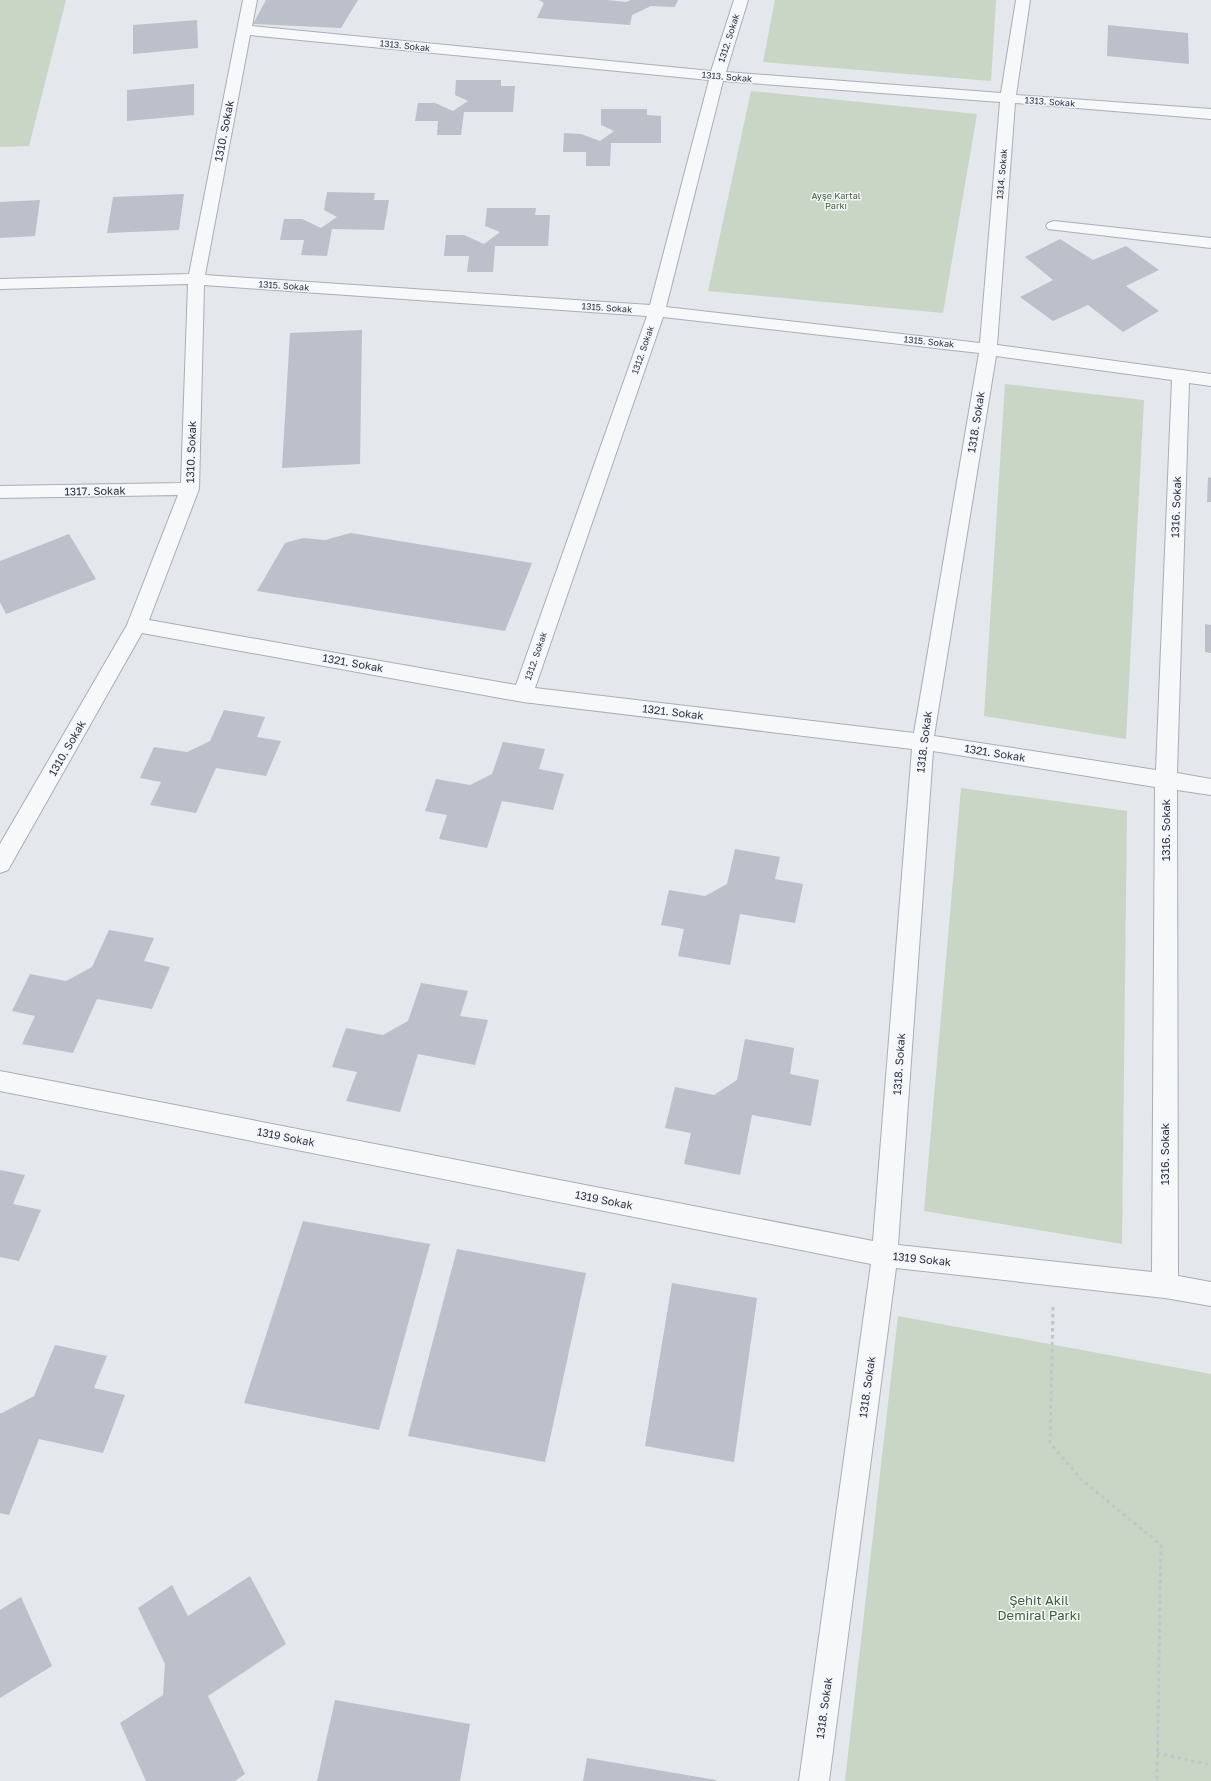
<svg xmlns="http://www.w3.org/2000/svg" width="1211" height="1781" font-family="'Golos Text',sans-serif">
	<rect width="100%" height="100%" fill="#e4e7ec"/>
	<path fill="#c9d6c5" d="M0,0h66l-37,146 -29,1z
		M775,0h221l-5,81 -228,-19z
		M751,91l226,23 -34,199 -235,-22z
		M1005,384l139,16 -18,339 -142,-23z
		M961,788l166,23 -5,433 -198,-33z
		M898,1316l313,58v407h-366z"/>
	<path fill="#bbc0ca" d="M266,0h92l-17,28 -88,-4z
		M539,0h68l19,2 5,-2h47l-3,7 -24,-1 -19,9 -2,10 -93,-7 7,-15z
		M197,20l1,28 -65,6v-29z
		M1108,25l80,8 1,31 -82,-8z
		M456,80h45v6h14l-2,26h-49l-3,23h-24l1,-14h-23l3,-18h17l18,8 15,-10 -13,-6z
		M194,84v31l-67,6v-31z
		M601,109h46v6l14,1v27h-50l-1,23h-24v-14h-23l1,-19 17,1 19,7 14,-10 -13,-6z
		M327,192l48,1 -1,7h15l-5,30 -52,-1 -5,27 -26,-1 3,-15h-24l4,-21h18l19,9 16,-11 -13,-7z
		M184,194l-5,36 -72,3 6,-36z
		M40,200l-5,36 -35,2v-36z
		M487,208h49l-1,7h15l-2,31h-53l-2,26h-26l2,-16h-25l2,-21h18l20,9 16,-12 -15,-6z
		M1060,239l33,21 33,-14 33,24 -33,16 33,25 -36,21 -35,-27 -35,16 -33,-24 33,-17 -28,-23z
		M362,330l-2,134 -78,4 8,-135z
		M1208,477l3,1v24h-4z
		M351,533l181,30 -27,68 -248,-40 28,-48 18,-5 22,2z
		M69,534l27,45 -90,35 -6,-12v-41z
		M1205,624l6,1v28l-6,-1z
		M224,710l41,7 -8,20 24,4 -15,35 -50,-8 -20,45 -46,-8 11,-23 -21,-4 14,-31 33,5 23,-11z
		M503,742l42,7 -6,20 25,5 -11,36 -51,-9 -15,47 -48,-9 8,-24 -22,-4 11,-32 34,6 22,-11z
		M735,849l45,8 -5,22 28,5 -8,39 -55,-9 -10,51 -52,-9 6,-27 -23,-4 8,-35 36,6 22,-12z
		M109,930l45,8 -10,23 26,6 -18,42 -55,-10 -24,54 -51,-9 13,-28 -23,-5 18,-37 36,7 26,-14z
		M421,983l47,8 -8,25 28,4 -13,45 -57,-11 -18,58 -54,-11 11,-29 -25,-5 14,-39 37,7 25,-14z
		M745,1039l49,9 -4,26 29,6 -8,46 -59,-11 -12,60 -56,-11 7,-31 -26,-5 10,-41 39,8 23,-15z
		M0,1170l25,5 -12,29 28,6 -22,51 -19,-4z
		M303,1221l127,23 -51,186 -135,-27z
		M457,1249l129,24 -41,189 -137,-26z
		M672,1283l85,15 -23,164 -89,-16z
		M55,1345l52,11 -13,32 31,7 -22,58 -64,-14 -30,76 -9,-2v-100h2l32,-17z
		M250,1576l36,68 -78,52 37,78 -10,7h-89l-26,-58 43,-28 2,-31 -27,-56 34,-23 16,31z
		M21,1597l31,69 -52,32v-88z
		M335,1700l135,24 -10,57h-143z
		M587,1758l129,22v1h-133z"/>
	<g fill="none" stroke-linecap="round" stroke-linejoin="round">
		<defs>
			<path id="lane" d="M1054,221l157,17v10l-163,-19 -2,-3 2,-3z"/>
			<path id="street" d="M243,0h14l-5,26 459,45 23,-71h14l-22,72 275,21 15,-93h14l-14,95 195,14v10l-196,-16 -18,242 214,29v12l-22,-3 -12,390 34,6v16l-34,-5 1,486 33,6v24l-46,-8 -269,-30 -67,513h-30l72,-517 -871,-173v-20l873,170 39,-492 -389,-47 -381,-69 -134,237 -8,3v-29l127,-219 51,-130 -178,3v-12l181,-3 7,-199 -188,5v-10l189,-5zM250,35l459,45 -59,225 -445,-30zM723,81l277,21 -20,241 -314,-36zM204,285l443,31 -131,369 -367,-65 50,-131zM663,317l316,36 -65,380 -379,-45zM996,356l176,24 -16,390 -222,-34zM933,751l222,36 -3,485 -254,-27z"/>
		</defs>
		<use href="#lane" stroke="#a9aeb7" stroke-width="2"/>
		<use href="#street" stroke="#a9aeb7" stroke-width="2"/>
		<path stroke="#c2c5cb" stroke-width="3" stroke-dasharray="3.5 3.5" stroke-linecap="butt" d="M1053,1307l-3,136 33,38 78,64 -4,236
			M1157,1753l54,12"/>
		<use href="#lane" fill="#f7f8fa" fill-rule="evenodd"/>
		<use href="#street" fill="#f7f8fa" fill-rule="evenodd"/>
	</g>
	<g text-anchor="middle" stroke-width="3" stroke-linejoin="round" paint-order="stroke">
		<g font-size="9" fill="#2b3445" stroke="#f4f6f9">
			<text transform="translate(729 38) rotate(-72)" y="3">1312. Sokak</text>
			<text transform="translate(405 46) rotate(6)" y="3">1313. Sokak</text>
			<text transform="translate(727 77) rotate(5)" y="3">1313. Sokak</text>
			<text transform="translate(1050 102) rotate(4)" y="3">1313. Sokak</text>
			<text transform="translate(1002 174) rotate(-85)" y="3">1314. Sokak</text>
			<text transform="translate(284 286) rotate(4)" y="3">1315. Sokak</text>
			<text transform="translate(607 308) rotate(4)" y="3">1315. Sokak</text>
			<text transform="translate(929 342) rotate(6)" y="3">1315. Sokak</text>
			<text transform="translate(643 350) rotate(-71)" y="3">1312. Sokak</text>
			<text transform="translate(536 656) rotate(-71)" y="3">1312. Sokak</text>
		</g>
		<g font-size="9" fill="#3f6138" stroke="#f4f6f9">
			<text x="836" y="199">Ayşe Kartal<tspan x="836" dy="10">Parkı</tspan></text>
		</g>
		<g font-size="11" fill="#2b3445" stroke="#f4f6f9">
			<text transform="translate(224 131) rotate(-79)" y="4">1310. Sokak</text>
			<text transform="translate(976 422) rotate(-81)" y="4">1318. Sokak</text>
			<text transform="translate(191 452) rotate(-88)" y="4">1310. Sokak</text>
			<text transform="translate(95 491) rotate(-1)" y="4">1317. Sokak</text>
			<text transform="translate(1176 507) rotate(-88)" y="4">1316. Sokak</text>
			<text transform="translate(353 663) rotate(10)" y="4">1321. Sokak</text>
			<text transform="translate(673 712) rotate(7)" y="4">1321. Sokak</text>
			<text transform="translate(924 742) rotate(-83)" y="4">1318. Sokak</text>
			<text transform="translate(67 748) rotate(-60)" y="4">1310. Sokak</text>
			<text transform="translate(995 753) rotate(9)" y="4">1321. Sokak</text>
			<text transform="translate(1166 830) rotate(-90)" y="4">1316. Sokak</text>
			<text transform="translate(899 1064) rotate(-86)" y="4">1318. Sokak</text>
			<text transform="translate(286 1137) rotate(11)" y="4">1319 Sokak</text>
			<text transform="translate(1165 1154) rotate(-90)" y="4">1316. Sokak</text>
			<text transform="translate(604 1200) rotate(11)" y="4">1319 Sokak</text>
			<text transform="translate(922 1259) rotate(6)" y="4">1319 Sokak</text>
			<text transform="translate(867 1387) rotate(-82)" y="4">1318. Sokak</text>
			<text transform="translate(824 1708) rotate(-82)" y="4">1318. Sokak</text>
		</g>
		<g font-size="13" fill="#3f6138" stroke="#f4f6f9">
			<text x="1039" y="1605">Şehit Akil<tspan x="1039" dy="15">Demiral Parkı</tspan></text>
		</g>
	</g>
</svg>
